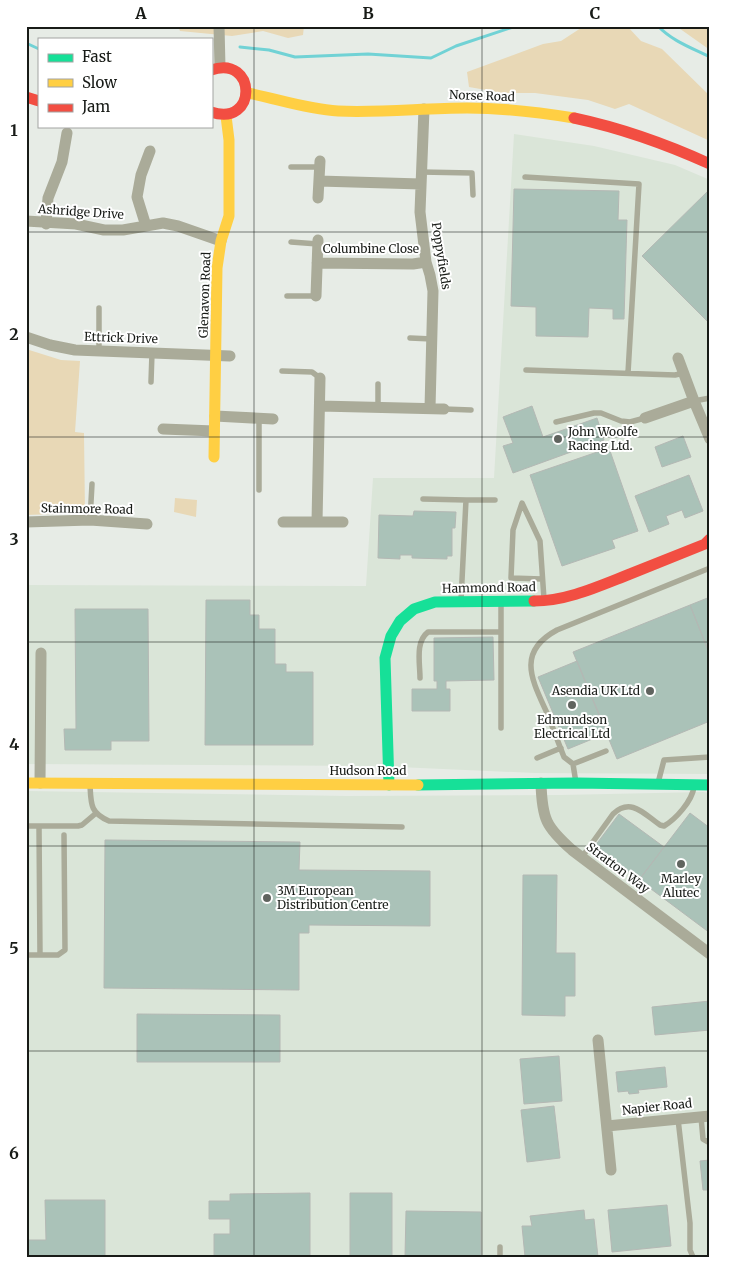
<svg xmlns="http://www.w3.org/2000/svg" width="736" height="1283" font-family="Merriweather,serif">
	<rect width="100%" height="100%" fill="#e7ece6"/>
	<path fill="#dae5d8" d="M514,134l80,12 81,19 35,15v594l-175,-1 -159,-7 -350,-2v-179l340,1 7,-108h121z
		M26,791l321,5 214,-1 142,-3 7,1v464h-684z"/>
	<path fill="#e8d8b6" d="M178,26h126l-1,9 -15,3 -25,-7 -31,5 -52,-5z
		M584,26h43l14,15 21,8 48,47v45l-81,-37 -14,5 -27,-9 -53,-7h-32l-34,-6 -2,-15 76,-28 18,-3z
		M676,26h34v24z
		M26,349l35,11 19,1 -5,71 9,1 1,80 -59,2z
		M175,498l22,2 -1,17 -22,-5z"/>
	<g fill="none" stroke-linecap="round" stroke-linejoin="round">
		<path stroke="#71d2d5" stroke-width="3" d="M658,26c14,15 34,22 52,31
			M26,43l13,6
			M240,47l29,3 26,7 73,-3 63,4 25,-12 60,-20"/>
	</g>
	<path fill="#aac2b8" stroke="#b4b8b4" d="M514,189l105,2 -1,29h9l-3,99h-11v-10l-24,-1 -1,29 -52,-1v-29l-25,-1z
		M710,189v135l-68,-68z
		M532,406l11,31 54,-19 7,22 -91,33 -10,-27 10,-3 -10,-26z
		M683,436l8,21 -29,10 -7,-20z
		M609,448l29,83 -26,9 3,8 -53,18 -32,-91z
		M689,475l14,36 -18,7 -3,-8 -16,6 3,8 -20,8 -14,-36z
		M414,511l42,1 -1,16h-3v28h-5v3l-35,-1v-3h-12v4l-22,-1 1,-43 34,1z
		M710,597v58l-20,-50z
		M206,600h44v15h9v14h16v35h11v8h27v73h-108z
		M690,605l20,50v66l-93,38 -44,-107z
		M75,609h73l1,132h-38v9h-46l-1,-21h12z
		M493,637l1,43 -48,1v8h4v22h-38v-22h25v-8h-3v-43z
		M577,661l30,72 -39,16 -30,-72z
		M690,813l20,15v105l-71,-53z
		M619,814l45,33 -25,33 -44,-34z
		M105,840l195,2 -1,28 131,1v55l-121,-1v8h-10v57l-195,-2z
		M523,875h34l-1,78h19v43h-10v20l-43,-1z
		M710,1001v29l-55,5 -3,-28z
		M137,1014l143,1v47h-143z
		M559,1056l3,45 -38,3 -4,-45z
		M665,1067l2,20 -29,3 1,3 -10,1 -1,-3 -10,1 -2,-20z
		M554,1106l6,52 -33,4 -6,-52z
		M710,1160v30h-7l-3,-29z
		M310,1193v64h-96v-23h16v-15h-21v-18h21v-7z
		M350,1193h42v64h-42z
		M45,1200h60v57h-78v-17h19z
		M667,1205l4,41 -59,6 -4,-42z
		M584,1210l1,10 9,-1 4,38h-73l-3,-31h10l-2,-10z
		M406,1211l75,1v45h-76z"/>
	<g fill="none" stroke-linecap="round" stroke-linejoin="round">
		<path stroke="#aaab99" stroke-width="5.5" d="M291,167h29
			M421,172l51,1 1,22
			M525,177l114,7 -11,189
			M291,242l27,2
			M287,296h29
			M99,308v44
			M410,338l22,1
			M526,370l149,5 9,-2
			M282,371l30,1 8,6
			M151,382l1,-29
			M694,401l16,-3
			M378,407v-23
			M444,409l27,1
			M556,422l38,-9h7l20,8 9,1 15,-4
			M259,490v-71
			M423,499l43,1
			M90,520l2,-36
			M542,579l-31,-1 2,-48 9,-27 18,38 4,58
			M461,600l5,-100h29
			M420,678c0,-15 -5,-36 8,-46h72
			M501,728v-125
			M537,758l24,-10
			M573,764l33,-13
			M576,783l-3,-19 -9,-7c-6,-15 -11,-29 -17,-44 -15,-33 -31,-61 10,-83l153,-62
			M658,783l6,-23 46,-3
			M90,785c1,19 0,28 19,36l293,6
			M26,826h52l4,-1 13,-11
			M582,857l31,-43c18,-17 31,0 47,11l4,1c12,-7 28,-25 30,-39
			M26,955h14l-1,-129
			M40,955h18l7,-5 -1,-115
			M701,1117l2,22 7,4
			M678,1119l12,104v27l3,7
			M500,1257v-10"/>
		<path stroke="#aaab99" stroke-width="11" d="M219,26l1,41
			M424,109l-4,103 6,50 4,13 3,16 -3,117
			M319,181l102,3
			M318,198l2,-37
			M26,221l50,3 28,6h19l40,-7 15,3 43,15
			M46,224l2,-26 14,-36 5,-29
			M146,226l-9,-29 4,-22 9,-24
			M317,263l96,1 13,-2
			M316,296l2,-56
			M26,337l24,8 25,5 155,6
			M678,358l16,43
			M320,406l124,3
			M215,416l58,3
			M645,418l49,-17 16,38
			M163,429l51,2
			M26,522l64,-2 57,4
			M283,522h60
			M317,522l3,-144
			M40,783l1,-130
			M541,783c1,36 5,44 31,67l138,104
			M598,1040l13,130
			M607,1126l103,-10"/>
		<path stroke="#16e098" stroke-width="11" d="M389,785l-4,-127 6,-22 9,-15 14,-12 21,-7 99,-1
			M418,785l158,-2 134,2"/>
		<path stroke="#ffcf43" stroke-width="11" d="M248,93c30,6 58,16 90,18 43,2 86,-3 129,-3 36,0 71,4 107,10
			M214,457l3,-189 4,-27 8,-25v-76l-3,-24
			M26,783l392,2"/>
		<path stroke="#f24e42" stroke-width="11" d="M211,70c46,-16 47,58 0,42
			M26,97l13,4
			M574,118c47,10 92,26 136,46
			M534,601c33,0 65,-15 96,-27 25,-10 50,-20 75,-30l5,-5"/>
	</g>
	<path fill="none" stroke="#181b17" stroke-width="1" stroke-opacity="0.55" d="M254,26v1231M482,26v1231M26,232h684M26,437h684M26,642h684M26,846h684M26,1051h684"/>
	<g fill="#60645f" stroke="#fff" stroke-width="2">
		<circle cx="558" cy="439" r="5"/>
		<circle cx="650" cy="691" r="5"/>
		<circle cx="572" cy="705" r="5"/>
		<circle cx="681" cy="864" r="5"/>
		<circle cx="267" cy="898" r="5"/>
	</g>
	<g text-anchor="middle" stroke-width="4" stroke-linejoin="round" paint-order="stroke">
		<g font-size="12" fill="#181b17" stroke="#fff">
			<text transform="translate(482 96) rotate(2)" y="4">Norse Road</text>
			<text transform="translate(81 212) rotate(4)" y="4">Ashridge Drive</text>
			<text x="371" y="253">Columbine Close</text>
			<text transform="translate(441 256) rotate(81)" y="4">Poppyfields</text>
			<text transform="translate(205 295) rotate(-88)" y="4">Glenavon Road</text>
			<text transform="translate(121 338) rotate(2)" y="4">Ettrick Drive</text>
			<text transform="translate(87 509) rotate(1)" y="4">Stainmore Road</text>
			<text transform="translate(489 588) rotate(-1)" y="4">Hammond Road</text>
			<text x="368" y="775">Hudson Road</text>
			<text transform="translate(618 868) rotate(37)" y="4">Stratton Way</text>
			<text transform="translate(657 1107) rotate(-6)" y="4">Napier Road</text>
		</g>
		<g font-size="12" fill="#181b17" stroke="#fff" text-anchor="start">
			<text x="568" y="436">John Woolfe<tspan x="568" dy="14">Racing Ltd.</tspan></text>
			<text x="640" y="695" text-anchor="end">Asendia UK Ltd</text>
			<text x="572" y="724" text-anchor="middle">Edmundson<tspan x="572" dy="14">Electrical Ltd</tspan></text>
			<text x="681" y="883" text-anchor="middle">Marley<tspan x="681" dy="14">Alutec</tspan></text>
			<text x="277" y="895">3M European<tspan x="277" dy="14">Distribution Centre</tspan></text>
		</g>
	</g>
	<rect width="736" height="1283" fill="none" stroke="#ffffff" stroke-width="55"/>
	<rect x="38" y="38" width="175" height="90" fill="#ffffff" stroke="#a3a4a2"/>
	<rect x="48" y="54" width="25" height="8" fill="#16e098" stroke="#a3a4a2"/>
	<text x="82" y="62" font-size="15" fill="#181b17">Fast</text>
	<rect x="48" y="79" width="25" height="8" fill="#ffcf43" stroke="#a3a4a2"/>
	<text x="82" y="88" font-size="15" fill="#181b17">Slow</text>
	<rect x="48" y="104" width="25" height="8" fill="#f24e42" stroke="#a3a4a2"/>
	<text x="82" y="112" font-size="15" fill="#181b17">Jam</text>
	<rect x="28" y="28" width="680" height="1228" fill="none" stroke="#181b17" stroke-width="2"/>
	<g font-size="16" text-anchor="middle" font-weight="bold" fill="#181b17">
		<text x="141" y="19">A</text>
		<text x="368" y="19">B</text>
		<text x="595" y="19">C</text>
		<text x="14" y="136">1</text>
		<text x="14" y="340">2</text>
		<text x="14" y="545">3</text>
		<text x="14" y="750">4</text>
		<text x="14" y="954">5</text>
		<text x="14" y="1159">6</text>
	</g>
</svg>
